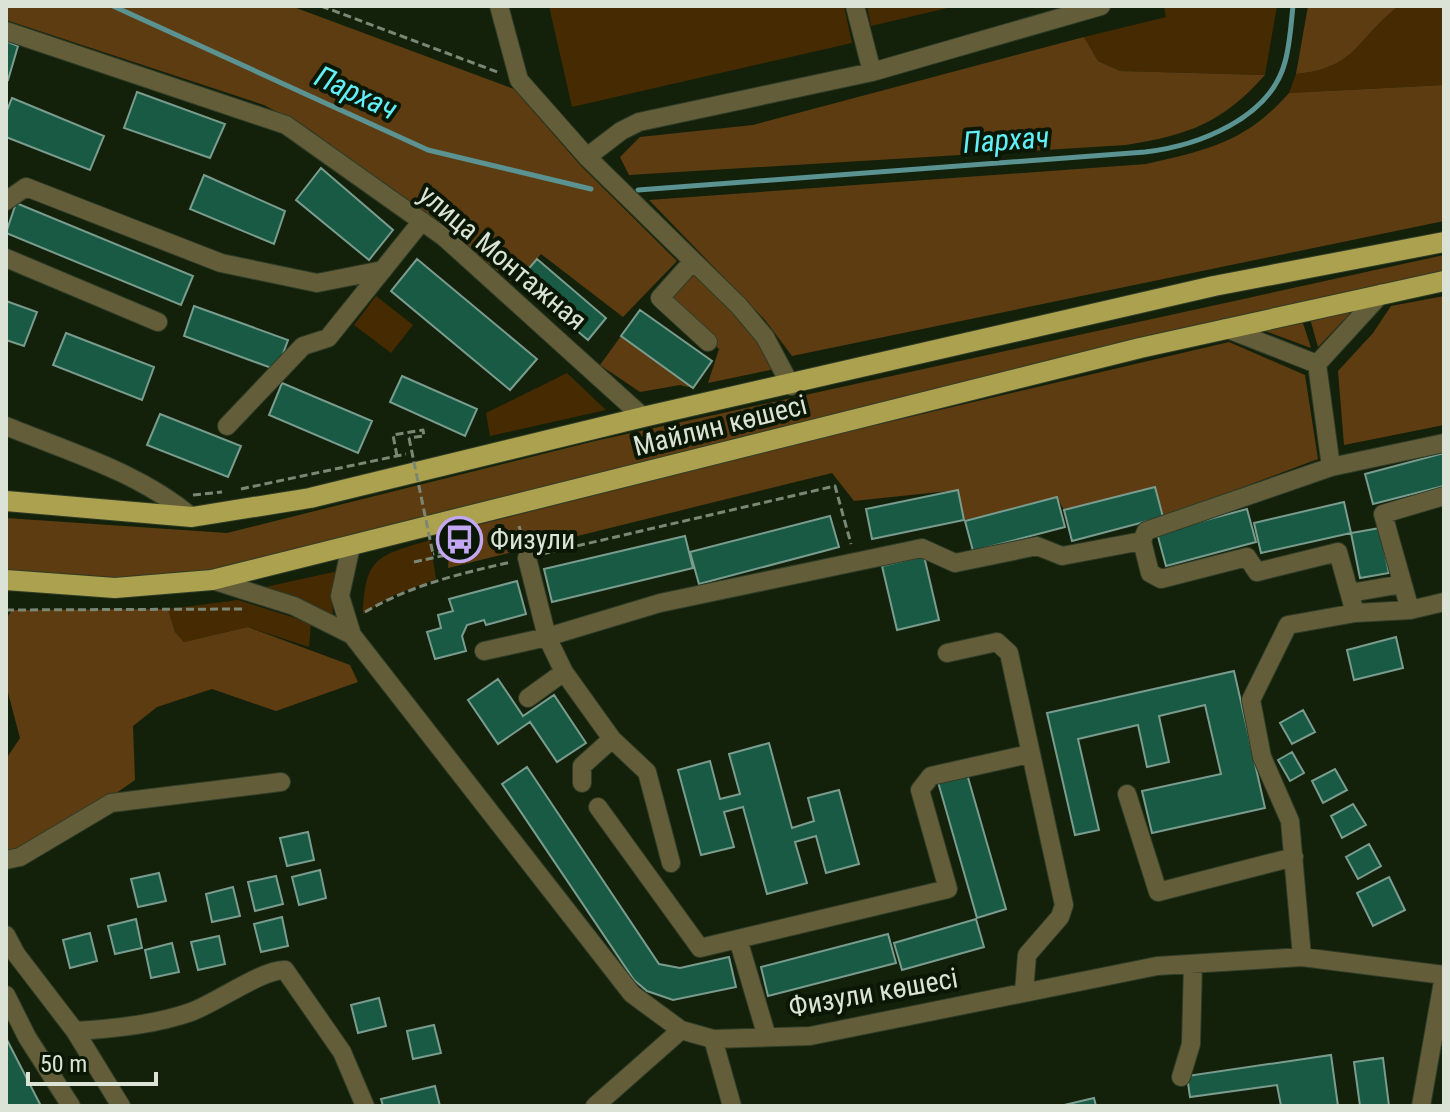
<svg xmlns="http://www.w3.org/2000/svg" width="1450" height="1112" font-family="'Roboto Condensed',sans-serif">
	<rect width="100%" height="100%" fill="#13210b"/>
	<path fill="#462a02" d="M549,6h295l8,37 -280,64z
		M867,6h89l-85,20z
		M1164,6h113l-12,69 -145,-4 -22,-10 -14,-24 82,-20z
		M1399,6h45v79l-155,8 7,-19c62,-6 60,-36 103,-68z
		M376,296l37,29 -22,28 -37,-28z
		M567,373l39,37 -116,26 -4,-23z
		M430,540l6,39 -44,17 -29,18c2,-59 16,-58 67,-74z
		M338,571l-6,23 1,25 -72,-31z
		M238,600l73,23 -2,24 -61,-20 -64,15 -9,-10 -7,-23z"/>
	<path fill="#5e3c11" d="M6,6h285l223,83 67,77 96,95 -54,56 -82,-63 -26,30 -203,-153 -48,-26 -258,-85z
		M1308,6h91c-43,32 -41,62 -103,68z
		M1084,37l14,24 22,10 145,4c-43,48 -76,60 -139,70l-497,30 -9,-18 20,-20 113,-12z
		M1444,85v136l-652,135 -27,-36 -116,-120 497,-36c62,-14 100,-22 143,-71z
		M1444,255v18l-1233,301 -107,6 -98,-7v-55l221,15 368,-92z
		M694,267l73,85 8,17 -67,14 11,-34 -53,-51z
		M1444,296v129l-100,20 -6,-74 35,-38 18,-27z
		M1358,305l-40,42 -9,-32z
		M1302,320l9,28 -51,-19z
		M621,336l72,52 -13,-3 -40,7 -40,-27z
		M1229,342l76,33 13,84 -155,58 -8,-30 -91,23 -7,-13 -93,23 -6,-30 -104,11 -22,-28 -384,95 2,-36 358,-91z
		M168,609l7,23 9,10 64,-15 102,38 8,17 -82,29 -64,-22 -55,18 -24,19 2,54 -89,62 -40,9v-92l14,-21 -14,-53v-66l6,-9z"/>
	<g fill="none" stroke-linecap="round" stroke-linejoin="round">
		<path stroke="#5a9392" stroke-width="5" d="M113,6l315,144 163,39
			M638,190l507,-38c52,-6 125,-33 140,-90 5,-18 6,-38 8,-56"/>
	</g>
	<path fill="#195a45" stroke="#7a9c8e" stroke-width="2" d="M6,41l12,5 -10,34 -2,-1z
		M137,92l88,32 -15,34 -86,-30z
		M12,98l92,38 -14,34 -84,-33v-24z
		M321,168l72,62 -24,30 -73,-60z
		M204,175l81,36 -11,33 -84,-35z
		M16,203l177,73 -12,29 -175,-72z
		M417,259l120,100 -27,31 -119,-99z
		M537,259l69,59 -18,22 -70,-59z
		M6,301l31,11 -13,34 -18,-6z
		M194,306l94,34 -11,30 -93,-34z
		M640,310l72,51 -19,27 -72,-52z
		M66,333l88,34 -12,33 -89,-35z
		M402,376l75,33 -12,27 -75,-34z
		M282,383l90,38 -14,32 -89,-38z
		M160,414l81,32 -13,31 -81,-32z
		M1444,453v33l-71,18 -8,-30z
		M1155,487l8,30 -91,24 -8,-31z
		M958,490l6,30 -92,19 -6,-30z
		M1057,497l8,30 -92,24 -8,-30z
		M1344,502l7,31 -90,20 -7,-30z
		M1247,509l9,33 -90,24 -9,-33z
		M830,516l9,31 -140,37 -9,-32z
		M1380,528l9,45 -29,5 -9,-45z
		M685,536l8,32 -141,34 -8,-33z
		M924,556l15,64 -42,10 -15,-64z
		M517,581l9,33 -40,11 -2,-5 -17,5 -5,11 4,15 -31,8 -8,-27 14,-4 -3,-13 15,-4 -4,-12z
		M1396,637l7,31 -49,12 -7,-30z
		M1234,671l31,137 -113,25 -10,-42 79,-17 -16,-69 -46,11 10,46 -22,5 -9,-42 -60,14 21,91 -24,5 -28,-122z
		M498,679l25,37 31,-21 32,48 -29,19 -27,-40 -32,22 -30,-44z
		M1303,710l12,22 -23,12 -12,-21z
		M769,743l23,85 22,-7 -6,-23 31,-8 20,74 -33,9 -10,-37 -21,6 12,41 -40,11 -24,-87 -19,5 10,35 -33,8 -23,-85 32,-9 10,38 20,-5 -11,-40z
		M1292,752l12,21 -14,8 -12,-21z
		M527,767l132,197 21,4 49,-11 7,30 -63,13 -26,-9 -13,-11 -132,-196z
		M1335,769l12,21 -24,13 -11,-22z
		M967,774l39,135 -29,9 -39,-136z
		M1353,804l13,21 -24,13 -11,-22z
		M308,832l6,28 -27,6 -7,-28z
		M1369,844l12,22 -23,13 -12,-22z
		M320,870l6,28 -27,7 -7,-28z
		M159,873l7,28 -28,6 -7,-28z
		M276,876l7,28 -28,7 -7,-29z
		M1389,877l16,33 -32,16 -16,-33z
		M233,887l7,29 -28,6 -6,-28z
		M282,917l6,29 -27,6 -7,-28z
		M136,919l6,29 -27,6 -7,-28z
		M976,919l8,28 -82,23 -8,-27z
		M90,933l7,28 -27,7 -7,-28z
		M888,934l8,29 -128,33 -7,-29z
		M219,936l6,28 -27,6 -7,-28z
		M172,943l7,29 -28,6 -6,-28z
		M379,998l7,28 -28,7 -7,-28z
		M434,1025l7,28 -28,6 -6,-28z
		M6,1038l35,68h-35z
		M1331,1055l7,51h-57l-4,-21 -87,12 -3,-21z
		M1383,1058l6,48h-29l-6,-44z
		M435,1086l5,20h-57l-2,-7z
		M1094,1098l2,8h-36z"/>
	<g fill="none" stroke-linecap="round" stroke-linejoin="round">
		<defs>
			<path id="minor" d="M499,6l20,74 68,77 152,149 26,31 26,49
				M855,6l17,66
				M6,31l280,94 158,112 199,180
				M587,157l34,-26 18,-9 233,-50 229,-66
				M6,201l20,-14 195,76 96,20 66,-13
				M6,258l152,64
				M693,261l-33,37 48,44
				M1225,328l92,36
				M6,426c63,26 133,46 186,91
				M227,426l76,-80 25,-8 94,-117
				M1331,467l-14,-103 65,-71
				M1142,541l8,32 11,6 86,-22 10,15 81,-20 17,61
				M351,546l-11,50 12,39 280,359 49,36 32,9 97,-3 347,-70 145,-9 142,18
				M527,558l20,79 17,35 48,67 -30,27v17
				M212,580l82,26 58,29
				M1350,593l52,-9
				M1410,610l-27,-96 61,-18
				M484,651l63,-14 113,-34 262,-55 33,15 82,-17 25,10 80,-15 4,-10 185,-64 113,-24
				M947,653l50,-11 12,11 55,252 -4,12 -33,38 -3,37
				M528,698l36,-26
				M612,739l35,33 24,91
				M1127,794l31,98 136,-35
				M598,807l102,141 248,-59 -28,-99 11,-14 98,-22
				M6,860l14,-3 91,-54 170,-21
				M6,935l10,19 59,77c38,-2 79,-6 116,-19 25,-9 72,-43 94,-42l57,82 23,54
				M738,939l29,98
				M1302,957l-12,-136 -28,-64 -11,-57 37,-75 67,-12 55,-3 34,-8
				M6,995l21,42 44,69
				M75,1031l46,75
				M713,1039l19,67
				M1181,1077l10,-33 2,-80
				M595,1106l86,-76
				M1421,1106l23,-130"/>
			<path id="major" d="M6,501l186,16 118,-19 333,-81 571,-131 230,-44
				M6,580l109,8 97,-8 928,-232 304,-67"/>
		</defs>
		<use href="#minor" stroke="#2f3c27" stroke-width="20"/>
		<use href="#major" stroke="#2f3c27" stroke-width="22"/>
		<path stroke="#7b8775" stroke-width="3" stroke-dasharray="8 4" stroke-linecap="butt" d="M321,6l179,67
			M397,456l-4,-21 30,-5 1,6 -15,2
			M241,489l165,-35
			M193,495l29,-3
			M519,526l5,17
			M542,554l293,-68 16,58
			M414,562l32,-7 -1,-4 -12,3
			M6,610l236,-1
			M365,612c46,-27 94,-38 146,-50"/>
		<use href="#minor" stroke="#635e39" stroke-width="18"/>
		<use href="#major" stroke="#aba14f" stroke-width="20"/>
		<path stroke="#7b8775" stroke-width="3" stroke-dasharray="8 4" stroke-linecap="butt" d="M409,438l24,116"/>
	</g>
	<defs>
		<symbol id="bus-ring" viewBox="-11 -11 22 22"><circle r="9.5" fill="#0a1704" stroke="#c3a7f2" stroke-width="1.5"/><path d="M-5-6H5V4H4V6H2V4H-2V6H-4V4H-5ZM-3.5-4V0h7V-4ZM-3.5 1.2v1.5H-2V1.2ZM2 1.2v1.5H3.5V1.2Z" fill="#c3a7f2"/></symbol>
	</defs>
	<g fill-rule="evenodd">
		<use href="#bus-ring" x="434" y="514" width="51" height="51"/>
	</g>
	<g text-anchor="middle" stroke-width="8" stroke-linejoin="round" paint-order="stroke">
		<g font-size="28" fill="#dae3d5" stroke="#0a1704">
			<text transform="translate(503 257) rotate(40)" y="10">улица Монтажная</text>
			<text transform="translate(720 425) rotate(-14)" y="10">Майлин көшесі</text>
			<text transform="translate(873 992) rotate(-10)" y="10">Физули көшесі</text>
		</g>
		<g font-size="28" fill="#dae3d5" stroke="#0a1704" text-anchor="start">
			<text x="490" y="549">Физули</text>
		</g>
		<g font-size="30" font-style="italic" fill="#61f0f9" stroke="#0a1704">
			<text transform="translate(356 93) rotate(25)" y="10">Пархач</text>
			<text transform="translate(1006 140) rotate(-4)" y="10">Пархач</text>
		</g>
	</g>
	<rect width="1450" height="1112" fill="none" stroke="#dae3d5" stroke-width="16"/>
	<path d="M28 1072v12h128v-12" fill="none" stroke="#dae3d5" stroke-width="4"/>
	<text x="40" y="1072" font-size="24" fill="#dae3d5" stroke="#0a1704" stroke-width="6" paint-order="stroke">50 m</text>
</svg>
